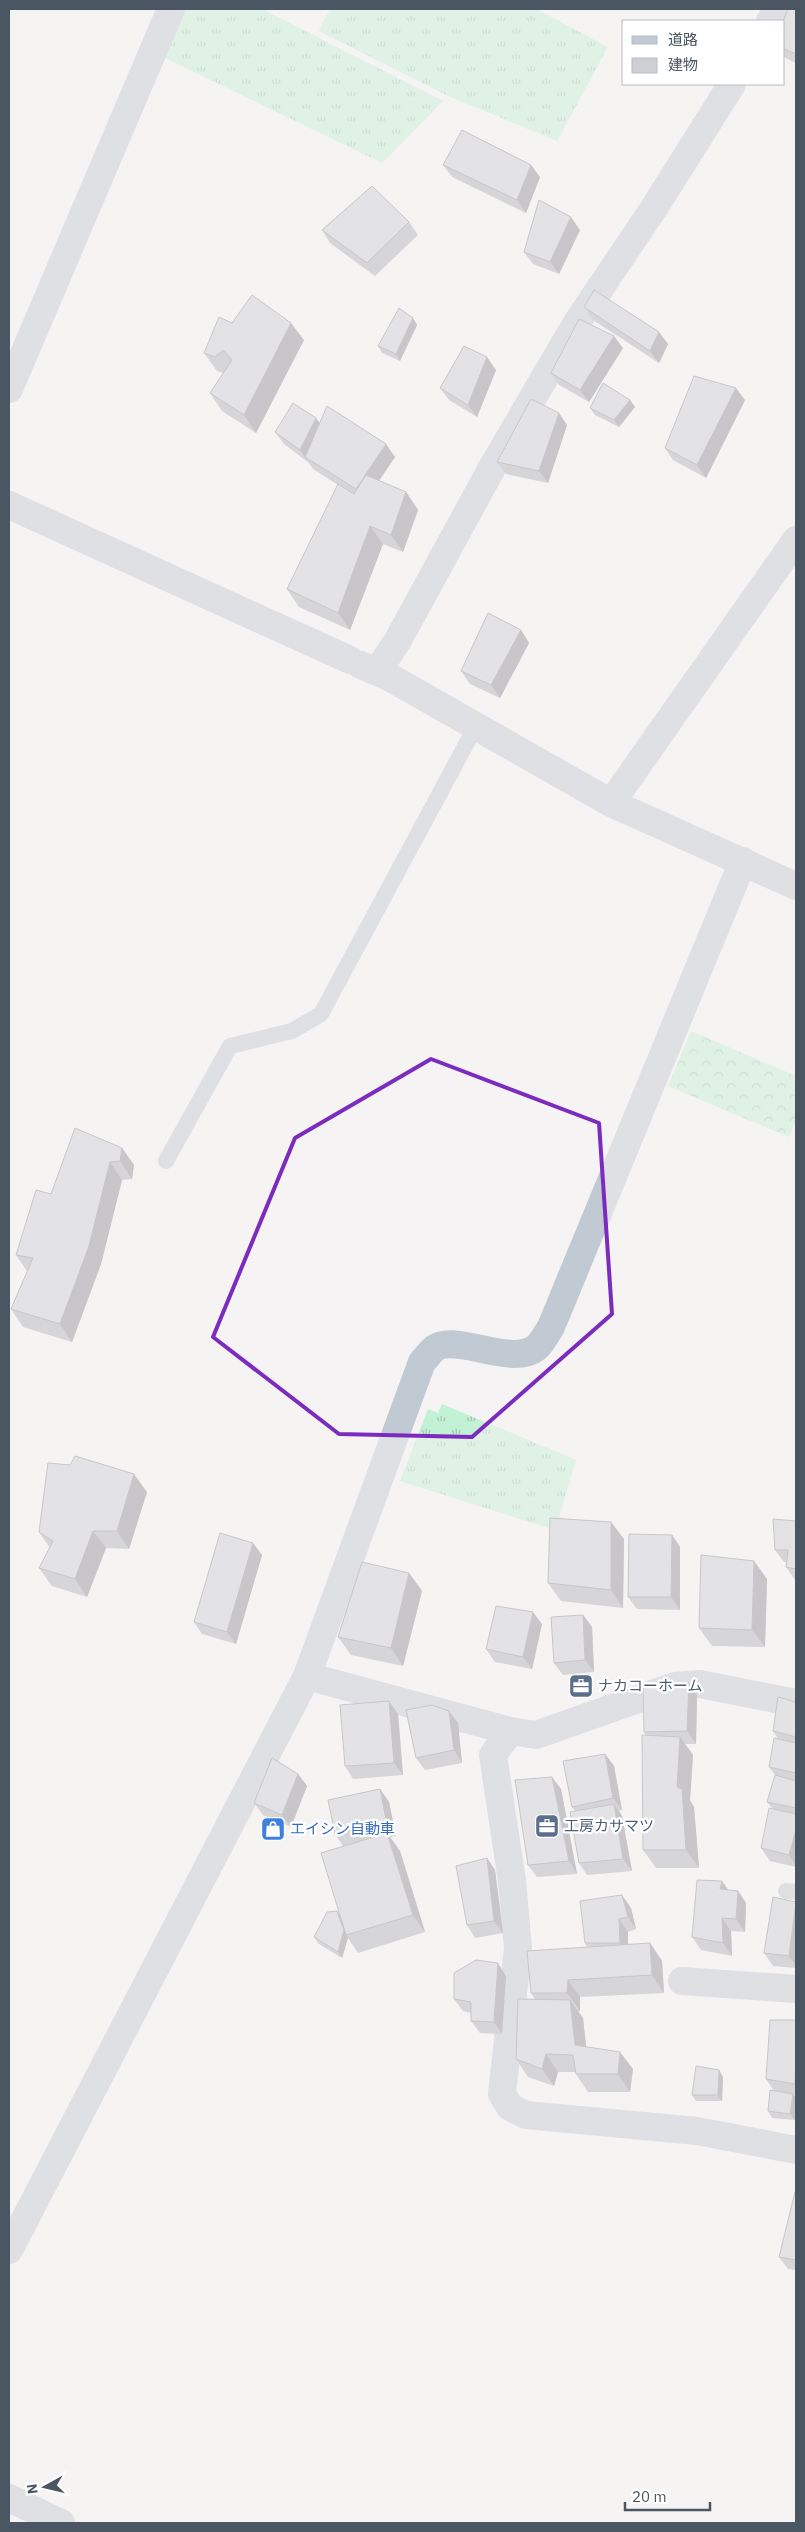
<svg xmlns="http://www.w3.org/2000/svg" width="805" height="2532" font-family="'IBM Plex Sans','Noto Sans JP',sans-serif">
	<defs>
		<pattern id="grass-tufts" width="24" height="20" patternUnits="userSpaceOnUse" patternTransform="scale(1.25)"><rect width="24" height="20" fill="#c3f1d5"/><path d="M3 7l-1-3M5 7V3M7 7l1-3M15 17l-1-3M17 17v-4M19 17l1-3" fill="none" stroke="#a0c6b0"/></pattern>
		<pattern id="forest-crowns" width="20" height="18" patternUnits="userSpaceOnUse" patternTransform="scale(1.25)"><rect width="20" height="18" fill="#c3f1d5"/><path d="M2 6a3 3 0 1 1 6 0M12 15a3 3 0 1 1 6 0" fill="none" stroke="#a0c6b0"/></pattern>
	</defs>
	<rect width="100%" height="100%" fill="#f5f3f3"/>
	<path fill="url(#grass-tufts)" d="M179,9h83l181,92 -61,62 -221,-107z
		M330,9h206l72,38 -51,94 -109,-45 -129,-65z
		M442,1404l134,56 -21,70 -155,-49 28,-72 10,4z"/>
	<path fill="url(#forest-crowns)" d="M691,1031l105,45v44l-7,17 -121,-51z"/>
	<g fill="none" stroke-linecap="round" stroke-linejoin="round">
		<path stroke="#c1cad2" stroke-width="16" d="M166,1161l64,-115 62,-15 29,-17 155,-288
			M786,1891l10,1"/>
		<path stroke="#c1cad2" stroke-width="28" d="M770,21l7,-12
			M9,389l162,-380
			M361,665l30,13 220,125 185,83
			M377,672l21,-32 95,-174 83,-142 80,-119 76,-121
			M611,803l185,-263
			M307,1676l203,55 26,4 139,-49 25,-2 96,19
			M510,1731l-17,24 19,126 6,67 -16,146 8,13 16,8 171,16 99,19
			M682,1981l114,8
			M9,2250l298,-574 115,-314c4,-4 9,-11 13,-14 22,-15 80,21 103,-2 5,-5 9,-13 13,-19l192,-466
			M9,2498l52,25"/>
		<path stroke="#c1cad2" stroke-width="28" d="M9,505l341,155"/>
	</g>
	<path fill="#b0b2b7" d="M796,9v54l-12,-6v-36z
		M443,165l97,12 -14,36 -74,-36z
		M409,222l9,13 -43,41 -45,-33 -8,-13z
		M580,230l-21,44 -26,-10 -9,-12z
		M584,307l84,37 -9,19 -66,-43z
		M413,318l4,7 -17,36 -18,-8 -4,-7z
		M232,323l72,17 -48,93 -34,-22 -12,-18 13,-20 -6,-2 -13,-18z
		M623,348l-34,54 -30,-17 -8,-12z
		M496,370l-19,47 -28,-17 -9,-12z
		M630,400l5,7 -16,20 -24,-12 -5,-7z
		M745,400l-39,78 -33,-18 -8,-12z
		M320,423l75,34 -16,24 27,11 12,18 -15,42 -20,-8 -33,86 -51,-23 -12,-18 51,-104 -25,-16 -4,-6 -25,-19 -9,-12z
		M567,425l-19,58 -42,-9 -9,-12z
		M521,630l8,13 -29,55 -30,-14 -9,-13z
		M122,1148l12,17 -2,14 -10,1 -21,84 -29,78 -49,-15 -12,-18 16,-38 -11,-16 35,-61z
		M147,1492l-18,57 -23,-1 -19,49 -35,-11 -13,-18 11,-20 -11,-16z
		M796,1521v59h-1l-9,-13 1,-5h-3l-9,-12z
		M672,1535l8,12v63l-43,-1 -9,-12z
		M624,1539l-1,69 -62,-7 -13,-18z
		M262,1555l-26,89 -34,-10 -8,-12z
		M409,1573l13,18 -19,75 -52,-11 -13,-18z
		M767,1579l-2,68 -53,-1 -13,-18z
		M583,1615l9,12 2,45 -31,3 -9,-12z
		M542,1624l-10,45 -37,-7 -9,-13z
		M697,1695l-1,49h-11l8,11 -3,45 4,7 5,61h-43l-13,-18 3,-115 -2,-3z
		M796,1702v165l-26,-6 -9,-13 12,-39 -6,-7 8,-27 -6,-8 9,-28 -5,-8z
		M398,1714l5,61 -50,4 -8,-13z
		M458,1723l4,40 -37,7 -9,-12z
		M605,1754l9,12 8,44 -3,1 3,5 10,55 -45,4 -8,-12 -4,-52 -3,-4z
		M298,1774l9,12 -16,41 -28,-12 -9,-12z
		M380,1789l9,13 7,34 -6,1 10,14 25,81 -67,21 -10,-15 -6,20 -23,-14 -5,-7 26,-22 3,-69 -8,-12z
		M561,1789l16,85 -40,3 -9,-12z
		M487,1858l8,12 8,63 -28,5 -8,-13z
		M722,1881l6,9 10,1 8,12 -1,29 -14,-1 1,25 -31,-6 -9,-13z
		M796,1902v66l-23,-2 -9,-13z
		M631,1908l5,21 -8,3v13l22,-2 12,18 2,32 -84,4v14h-2l5,7 3,29 47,22 -3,23h-42l-12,-18v-2h-18l-4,14 -26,-9 -12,-18 19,-60 -4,-6 56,-46 -2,-4z
		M506,1976l-4,58 -22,-1 -9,-12v-8l-8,-2 -9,-12z
		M796,2020v75l-2,-1 2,4v12l-1,10 -23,-2 -4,-7 6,-20 -8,-12z
		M723,2077l-1,24h-26l-4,-6z
		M796,2192v78l-8,-1 -9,-12z"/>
	<path fill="#909195" d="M531,165l9,12 -14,36 -9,-13z
		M571,217l9,13 -21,44 -9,-12z
		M413,318l4,7 -17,36 -4,-7z
		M291,323l13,17 -48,93 -12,-18z
		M659,332l9,12 -9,19 -9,-12z
		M614,336l9,12 -34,54 -9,-12z
		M487,357l9,13 -19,47 -9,-12z
		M736,388l9,12 -39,78 -9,-13z
		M630,400l5,7 -16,20 -5,-7z
		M559,413l8,12 -19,58 -9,-12z
		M316,418l9,13 -20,26 4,6 -9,-13z
		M386,444l9,13 -31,45 -8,-13z
		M406,492l12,18 -15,42 -12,-17z
		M370,526l13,18 -33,86 -12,-17z
		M521,630l8,13 -29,55 -9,-13z
		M122,1148l12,17 -2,14 -12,-18z
		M110,1162l12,18 -21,84 -29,78 -12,-18z
		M134,1474l13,18 -18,57 -12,-18z
		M611,1522l13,17 -1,69 -12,-18z
		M93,1531l13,17 -19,49 -12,-18z
		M672,1535l8,12v63l-9,-13z
		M253,1543l9,12 -26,89 -9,-12z
		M754,1561l13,18 -2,68 -13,-17z
		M409,1573l13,18 -19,75 -12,-18z
		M533,1612l9,12 -10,45 -9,-12z
		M583,1615l9,12 2,45 -9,-12z
		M689,1683l8,12 -1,49 -9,-13z
		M389,1701l9,13 5,61 -9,-12z
		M449,1711l9,12 4,40 -8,-13z
		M680,1737l13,18 -3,45 4,7 5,61 -13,-18 -9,-63z
		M605,1754l9,12 8,44 -9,-12z
		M298,1774l9,12 -16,41 -9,-12z
		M552,1777l9,12 16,85 -8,-13z
		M380,1789l9,13 7,34 -9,-12z
		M614,1804l8,12 10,55 -9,-12z
		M796,1830v36l-7,-11z
		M387,1833l13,18 25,81 -12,-17z
		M487,1858l8,12 8,63 -9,-12z
		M722,1881l9,13 -11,-5z
		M738,1891l8,12 -1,29 -9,-13z
		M622,1895l9,13 5,21 -8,-12z
		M796,1905v61l-7,-10z
		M337,1911l4,6 5,18 2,3 -6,20 -4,-6z
		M722,1918l9,13 1,25 -9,-13z
		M619,1919l9,13v24l-8,-13z
		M650,1943l12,18 2,32 -12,-18z
		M498,1963l8,13 -4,58 -8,-12z
		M568,1980l12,17v14l-13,-18z
		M570,2000l13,18 5,45 -13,-18z
		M620,2052l13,17 -3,23 -12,-18z
		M546,2054l12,18 -4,14 -12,-17z
		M719,2070l4,7 -1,24 -4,-6z
		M793,2094l3,4v12l-1,10 -5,-6z"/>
	<path fill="#cdcfd5" stroke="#909195" d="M788,9h8v45l-12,-5 -1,-28z
		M462,130l69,35 -14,35 -74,-35z
		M372,186l37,36 -42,41 -45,-33z
		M539,200l32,17 -21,45 -26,-10z
		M594,290l65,42 -9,19 -66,-44z
		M252,295l39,28 -47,92 -34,-22 22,-33 -9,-10 -8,7 -11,-4 15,-36 13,6z
		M399,308l14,10 -17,36 -18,-8z
		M579,319l35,17 -34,54 -29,-17z
		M464,346l23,11 -19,48 -28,-17z
		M694,376l42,12 -39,77 -32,-17z
		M603,383l27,17 -16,20 -24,-12z
		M531,399l28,14 -20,58 -42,-9z
		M293,403l23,15 -16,32 -25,-18z
		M327,406l59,38 -30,45 -51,-32z
		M366,475l40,17 -15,43 -21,-9 -32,87 -51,-24 51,-105 16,10z
		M488,613l33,17 -30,55 -30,-14z
		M75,1128l47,20 -2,13 -10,1 -21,84 -29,78 -49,-15 22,-51 -17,-3 20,-65 15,4z
		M75,1456l59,18 -17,57h-24l-18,48 -36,-11 14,-27 -14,-9 9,-69 22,2z
		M550,1518l61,4v68l-63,-7z
		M773,1519l23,2v48l-10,-2 2,-17h-13z
		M220,1533l33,10 -26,89 -33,-10z
		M629,1534l43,1 -1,62h-43z
		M701,1555l53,6 -2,69 -53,-2z
		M362,1562l47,11 -18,75 -53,-11z
		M496,1606l37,6 -10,45 -37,-8z
		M583,1615l2,45 -31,3 -3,-46z
		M689,1683l-2,48 -43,1 -1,-46z
		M778,1697l18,5v35l-23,-6z
		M389,1701l5,62 -49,3 -5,-61z
		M432,1705l17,6 5,39 -38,8 -10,-48z
		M642,1735l38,2 -3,50 5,2 4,61h-43z
		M774,1738l22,5v30l-27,-6z
		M605,1754l8,44 -41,9 -9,-46z
		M272,1758l26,16 -16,41 -28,-12z
		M775,1775l21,6v27l-29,-6z
		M552,1777l17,84 -41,4 -13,-85z
		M380,1789l7,35 -52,10 -7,-34z
		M614,1804l9,55 -44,4 -9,-51z
		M769,1808l27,6v16l-7,25 -28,-7z
		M387,1833l26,82 -67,20 -25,-82z
		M487,1858l7,63 -27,4 -11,-59z
		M697,1880l25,1 -2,8 18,2 -2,28 -14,-1 1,25 -31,-6z
		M622,1895l6,22 -9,2 1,24h-35l-5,-42z
		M773,1897l23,5 -7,54 -25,-3z
		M337,1911l7,19 -6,22 -24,-15 13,-25z
		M650,1943l2,32 -84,5 -1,13h-36l-4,-42z
		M476,1960l22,3 -4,59 -23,-1v-19l-17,-3v-26z
		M518,1999l52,1 5,45 45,7 -2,22h-42l-3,-19 -27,-1 -4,15 -26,-10z
		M770,2020h26v53h-1v11l-29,-5z
		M696,2066l23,4 -1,25h-26z
		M770,2090l23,4 -3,20 -22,-3z
		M795,2192h1v68l-17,-3z"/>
	<path d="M0 0H805V2532H0ZM431,1059l168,64 13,191 -140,123 -133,-3 -126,-97 82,-199z" fill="#f5f3f3" fill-opacity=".55" fill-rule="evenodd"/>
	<path fill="none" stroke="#7b2cbf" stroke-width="4" stroke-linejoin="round" d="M431,1059l168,64 13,191 -140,123 -133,-3 -126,-97 82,-199z"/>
	<defs>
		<symbol id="office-square" viewBox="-11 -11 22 22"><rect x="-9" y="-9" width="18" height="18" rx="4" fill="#5c6f8a" stroke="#fff"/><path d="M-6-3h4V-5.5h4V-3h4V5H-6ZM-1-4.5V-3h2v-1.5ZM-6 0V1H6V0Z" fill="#fff"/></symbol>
		<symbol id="shop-square" viewBox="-11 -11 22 22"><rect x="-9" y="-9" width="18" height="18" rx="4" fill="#3f7fe0" stroke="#fff"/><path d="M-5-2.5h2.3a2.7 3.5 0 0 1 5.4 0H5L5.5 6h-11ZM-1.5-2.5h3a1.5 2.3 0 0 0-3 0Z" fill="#fff"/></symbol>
	</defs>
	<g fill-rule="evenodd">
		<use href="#office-square" x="567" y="1672" width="28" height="28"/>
		<use href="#office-square" x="533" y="1812" width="28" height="28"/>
		<use href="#shop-square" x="259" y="1815" width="28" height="28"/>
	</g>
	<g text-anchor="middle" stroke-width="4.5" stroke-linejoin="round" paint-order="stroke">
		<g font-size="15" fill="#4e5e75" stroke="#fff" text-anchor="start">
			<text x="598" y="1691">ナカコーホーム</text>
			<text x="564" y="1831">工房カサマツ</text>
		</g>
		<g font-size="15" fill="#366cbe" stroke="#fff" text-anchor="start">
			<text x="290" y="1834">エイシン自動車</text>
		</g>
	</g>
	<rect width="805" height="2532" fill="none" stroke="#4a5661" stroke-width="20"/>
	<rect x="622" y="20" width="162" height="65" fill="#ffffff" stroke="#b7bbc0"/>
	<rect x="632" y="36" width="25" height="8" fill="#c1cad2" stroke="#b7bbc0"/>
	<text x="668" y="45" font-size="15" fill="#4a5661">道路</text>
	<rect x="632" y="58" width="25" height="15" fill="#cdcfd5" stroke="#b7bbc0"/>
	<text x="668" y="70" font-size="15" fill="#4a5661">建物</text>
	<g transform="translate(45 2487) rotate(262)" stroke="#ffffff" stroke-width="4" paint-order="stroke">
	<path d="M0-4L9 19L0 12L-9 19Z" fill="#4a5661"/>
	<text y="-8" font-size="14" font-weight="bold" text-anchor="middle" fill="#4a5661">N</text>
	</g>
	<path d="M625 2502v8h85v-8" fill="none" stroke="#4a5661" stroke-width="2.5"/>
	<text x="632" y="2502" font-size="15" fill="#4a5661" stroke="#ffffff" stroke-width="4" paint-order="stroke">20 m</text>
</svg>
